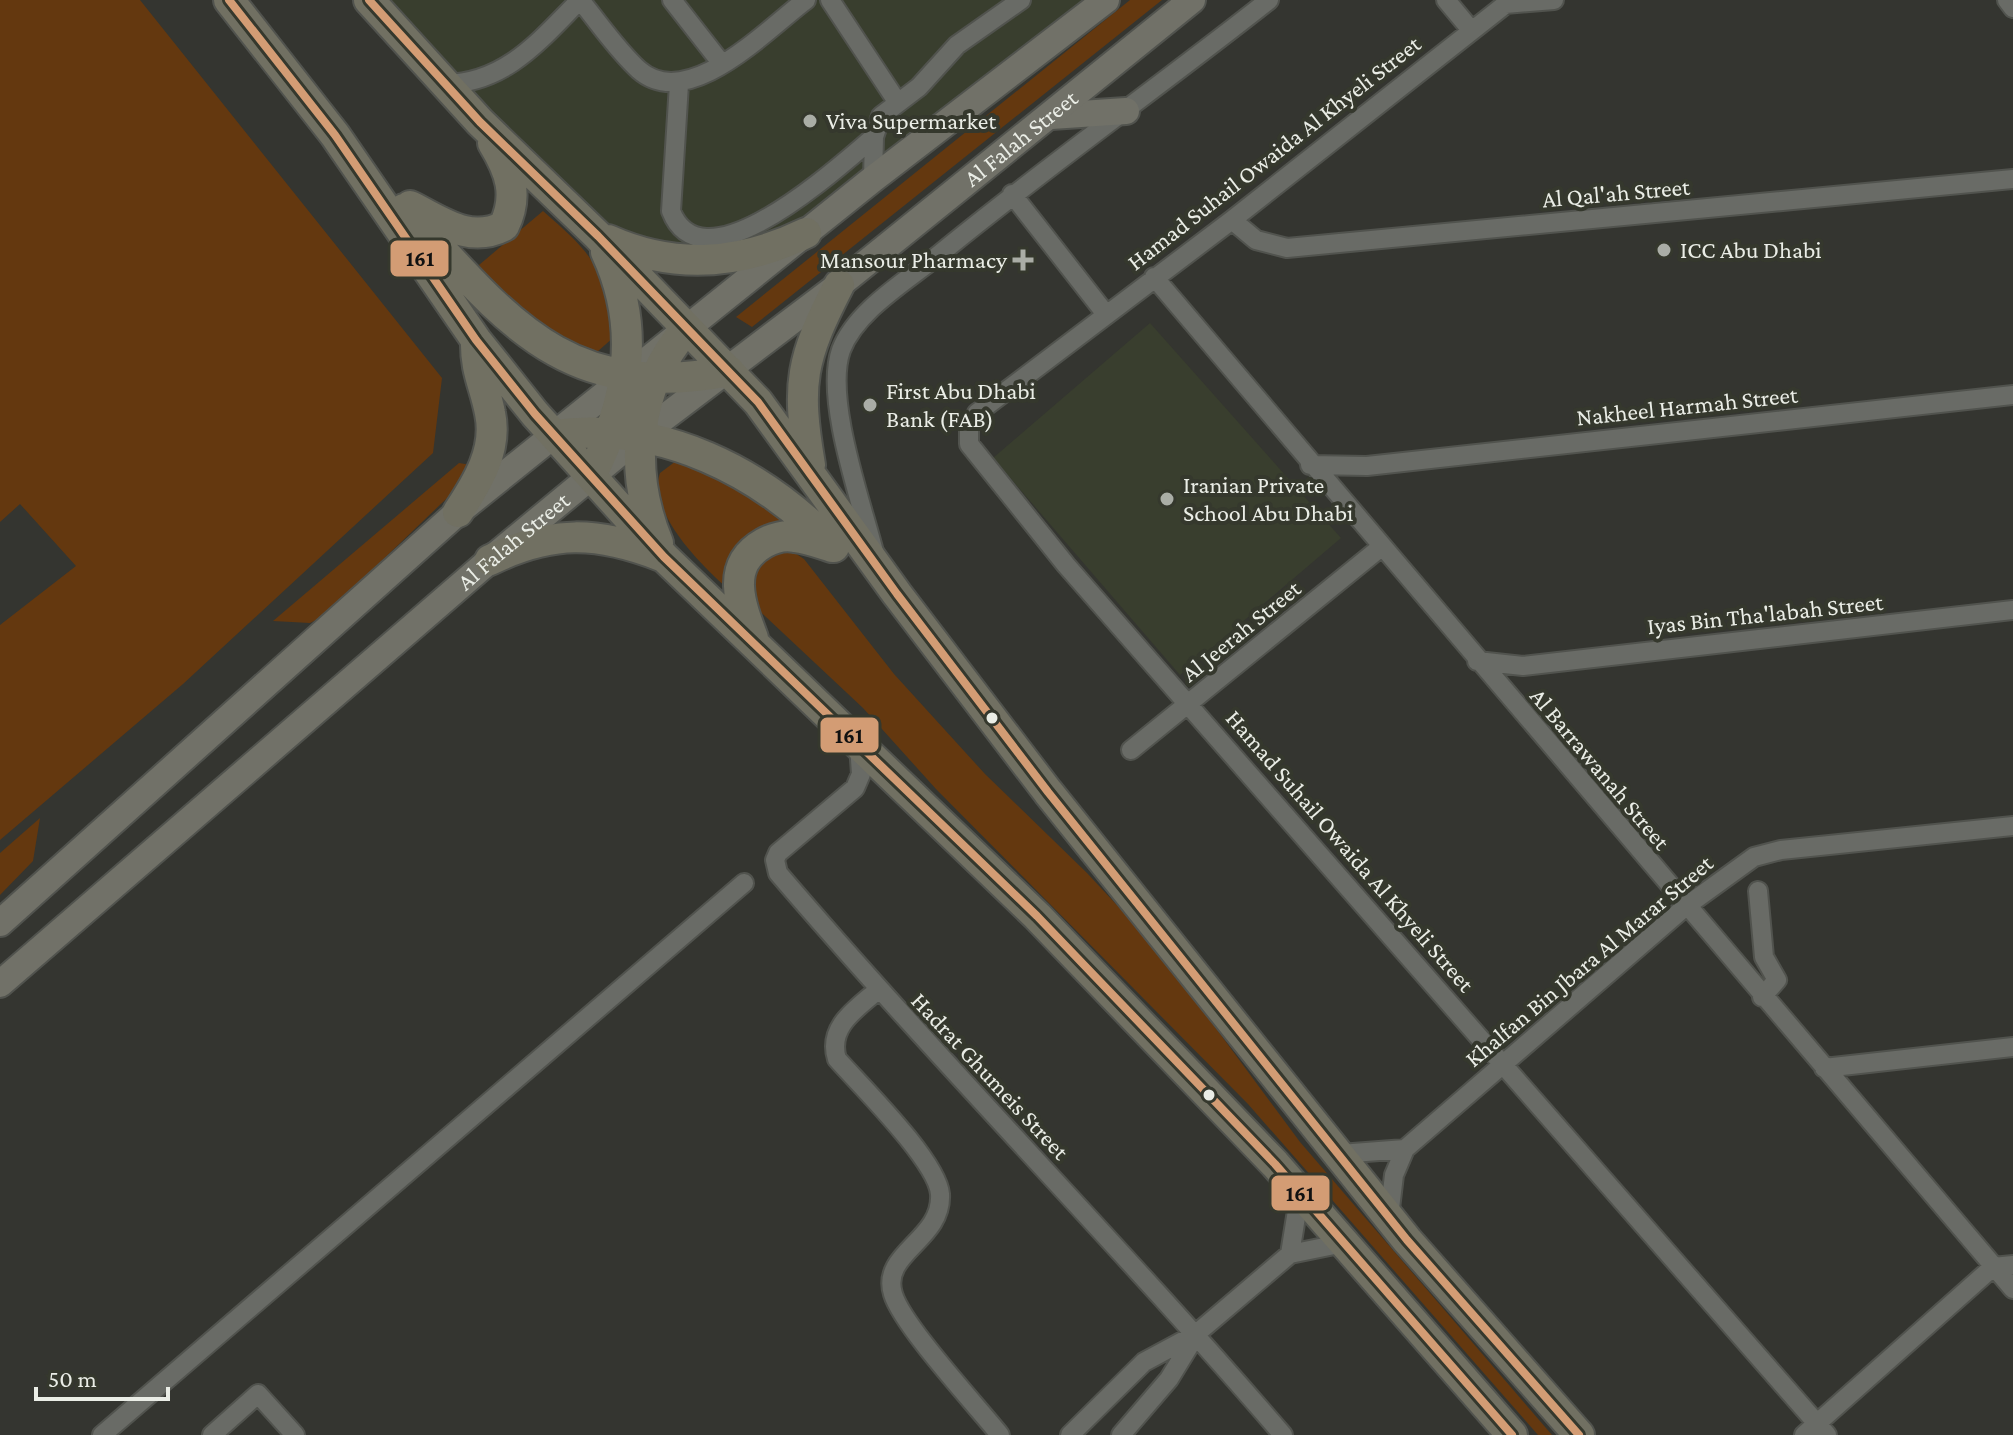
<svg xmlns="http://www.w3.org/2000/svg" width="2013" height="1435" font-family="'Crimson Pro',serif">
	<rect width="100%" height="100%" fill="#343530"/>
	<path fill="#393e2e" d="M384,0h708l-303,235 -82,21 -96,-21 -92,-90z
		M1150,323l191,215 -161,137 -187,-217z"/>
	<path fill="#64380f" d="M0,0h140l302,378 -9,75 -250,231 -183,156v-215l76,-59 -56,-62 -20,18z
		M1130,0h32l-410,327 -16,-10z
		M543,211c54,47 59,55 71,126l-17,15c-47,-16 -91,-44 -118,-87z
		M676,461h10l81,43 22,22c-40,-1 -62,21 -63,61 -26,-23 -79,-76 -66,-114z
		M459,463l12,2 -4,14 -143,137 -14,7 -37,-2z
		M784,546l20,13 90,115 91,100 102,99 68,73 145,196 252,293h-14l-290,-331 -312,-315 -73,-81 -111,-104 -7,-34z
		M40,818l-7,43 -33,34v-42z"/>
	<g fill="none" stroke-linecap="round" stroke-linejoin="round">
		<defs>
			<path id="street" d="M580,0c19,23 37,50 59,70 49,43 128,-41 167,-70
				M672,0l50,64
				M830,0l68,103
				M1446,0l25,30
				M1511,0l-279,220 -255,193 -8,14v17l97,121 761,870
				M2007,0l6,8
				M1505,4l49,-4
				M445,84c61,-1 95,-44 135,-84
				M679,84l-8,127c32,82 169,-46 203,-74
				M873,179l1,-42 7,-21 38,-29 38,-42 64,-45
				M1012,194l93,119
				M1232,220l24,20 31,8 726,-69
				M1154,277l859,1012
				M1310,465l57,1 646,-71
				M874,552c-13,-51 -50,-154 -33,-202 15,-39 64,-68 95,-93 108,-89 223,-170 333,-257
				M1477,661l46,5 490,-56
				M859,745l2,29 -6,14 -77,65 -3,7 3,13c164,192 341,371 505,562
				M1131,750l249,-202
				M1758,891l6,66 13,23 -15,17
				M878,990c-22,19 -51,37 -41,69 24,27 100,102 103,135 3,46 -60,59 -47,100 9,31 83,111 107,141
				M1824,1068l189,-21
				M1340,1154l65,-5
				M1389,1217l5,-42 11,-26 280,-242 69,-50 27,-7 232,-24
				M1290,1254l10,-62
				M102,1435l642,-552
				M212,1435l46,-41 37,41
				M1070,1435l74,-73 52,-28 94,-80 54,-11
				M1121,1435l48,-56 27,-44
				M1804,1435l189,-168 20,-2"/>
			<g id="secondary">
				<path d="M1051,116l75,-5"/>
				<path d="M0,923l458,-411 415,-333 233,-179"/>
				<path id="s1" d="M0,984l490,-424 150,-124 199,-151 353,-285"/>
			</g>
			<path id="primary" d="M229,0l106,135 141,205 59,74 129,143 373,359 238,248 237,271
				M369,0l111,122 118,114 160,166 139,192 151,198 359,448 172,195
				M410,206c31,15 59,38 94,20 15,-31 6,-55 -11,-83
				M404,209c102,110 160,194 325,162
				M608,240c67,30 132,25 198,-7
				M554,435c108,-14 207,36 280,112
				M810,465c-14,-82 -9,-106 29,-180
				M591,476c37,-74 51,-147 15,-224
				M458,512c19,-29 40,-62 32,-99 -5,-27 -15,-42 -14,-73
				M658,543c-30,-73 -24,-154 29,-215
				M490,560c62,-30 107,-29 171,-4
				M753,638c-13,-34 -28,-73 11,-95 9,-5 21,-8 31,-6 12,1 25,6 37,10"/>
		</defs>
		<use href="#street" stroke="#51534e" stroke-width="22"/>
		<use href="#secondary" stroke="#51534e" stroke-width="30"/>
		<use href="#primary" stroke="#51534e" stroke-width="34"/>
		<use href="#street" stroke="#696b66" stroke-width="18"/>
		<use href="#secondary" stroke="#717168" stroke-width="26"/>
		<use href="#primary" stroke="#717062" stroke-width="30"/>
		<defs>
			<path id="bus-1" d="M229,0l106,135 141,205 59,74 129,143 373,359 238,248 237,271
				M369,0l111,122 118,114 160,166 139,192 151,198 359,448 172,195"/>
		</defs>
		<use href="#bus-1" stroke="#35382d" stroke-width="14"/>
		<use href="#bus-1" stroke="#d39c74" stroke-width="8"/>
	</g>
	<g fill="#aaada6" stroke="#35382d" stroke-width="3">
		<circle cx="810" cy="121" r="8"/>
		<circle cx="1664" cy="250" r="8"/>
		<path d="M1019 248h8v8h8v8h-8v8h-8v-8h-8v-8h8z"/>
		<circle cx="870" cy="405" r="8"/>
		<circle cx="1167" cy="499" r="8"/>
	</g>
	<g fill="#eaede6" stroke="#35382d" stroke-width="3">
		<circle cx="992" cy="718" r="7"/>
		<circle cx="1209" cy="1095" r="7"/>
	</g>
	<g text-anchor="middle" stroke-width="8" stroke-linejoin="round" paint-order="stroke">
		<g font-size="24" fill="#eaede6" stroke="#35382d" text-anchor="start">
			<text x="826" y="129">Viva Supermarket</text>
			<text x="1680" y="258">ICC Abu Dhabi</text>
			<text x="1007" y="268" text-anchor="end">Mansour Pharmacy</text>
			<text x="886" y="399">First Abu Dhabi<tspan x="886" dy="28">Bank (FAB)</tspan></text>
			<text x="1183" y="493">Iranian Private<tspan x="1183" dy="28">School Abu Dhabi</tspan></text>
		</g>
		<g font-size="24" fill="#eaede6" stroke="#35382d">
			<text dy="8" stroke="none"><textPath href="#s1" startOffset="1326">Al Falah Street</textPath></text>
			<text transform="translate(1274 153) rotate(-38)" y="8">Hamad Suhail Owaida Al Khyeli Street</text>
			<text transform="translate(1616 193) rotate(-5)" y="8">Al Qal'ah Street</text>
			<text transform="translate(1687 406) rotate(-6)" y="8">Nakheel Harmah Street</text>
			<text dy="8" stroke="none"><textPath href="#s1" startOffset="678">Al Falah Street</textPath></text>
			<text transform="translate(1765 614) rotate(-6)" y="8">Iyas Bin Tha'labah Street</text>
			<text transform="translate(1241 631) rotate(-39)" y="8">Al Jeerah Street</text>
			<text transform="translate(1600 769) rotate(50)" y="8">Al Barrawanah Street</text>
			<text transform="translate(1350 851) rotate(49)" y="8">Hamad Suhail Owaida Al Khyeli Street</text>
			<text transform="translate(1589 961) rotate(-40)" y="8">Khalfan Bin Jbara Al Marar Street</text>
			<text transform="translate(990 1076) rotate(47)" y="8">Hadrat Ghumeis Street</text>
		</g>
	</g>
	<g stroke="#35382d" stroke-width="3">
		<rect x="389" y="239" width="61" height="39" rx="8" fill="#d39c74"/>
		<rect x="819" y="716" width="61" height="38" rx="8" fill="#d39c74"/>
		<rect x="1270" y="1174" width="61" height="38" rx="8" fill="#d39c74"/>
	</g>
	<g font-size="22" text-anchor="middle" font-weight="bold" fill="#111">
		<text x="420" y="266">161</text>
		<text x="849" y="743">161</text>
		<text x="1300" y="1201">161</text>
	</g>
	<path d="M36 1387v12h132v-12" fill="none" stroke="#eaede6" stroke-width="4"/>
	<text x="48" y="1387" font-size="24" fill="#eaede6" stroke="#35382d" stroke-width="6" paint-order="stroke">50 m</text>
</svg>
